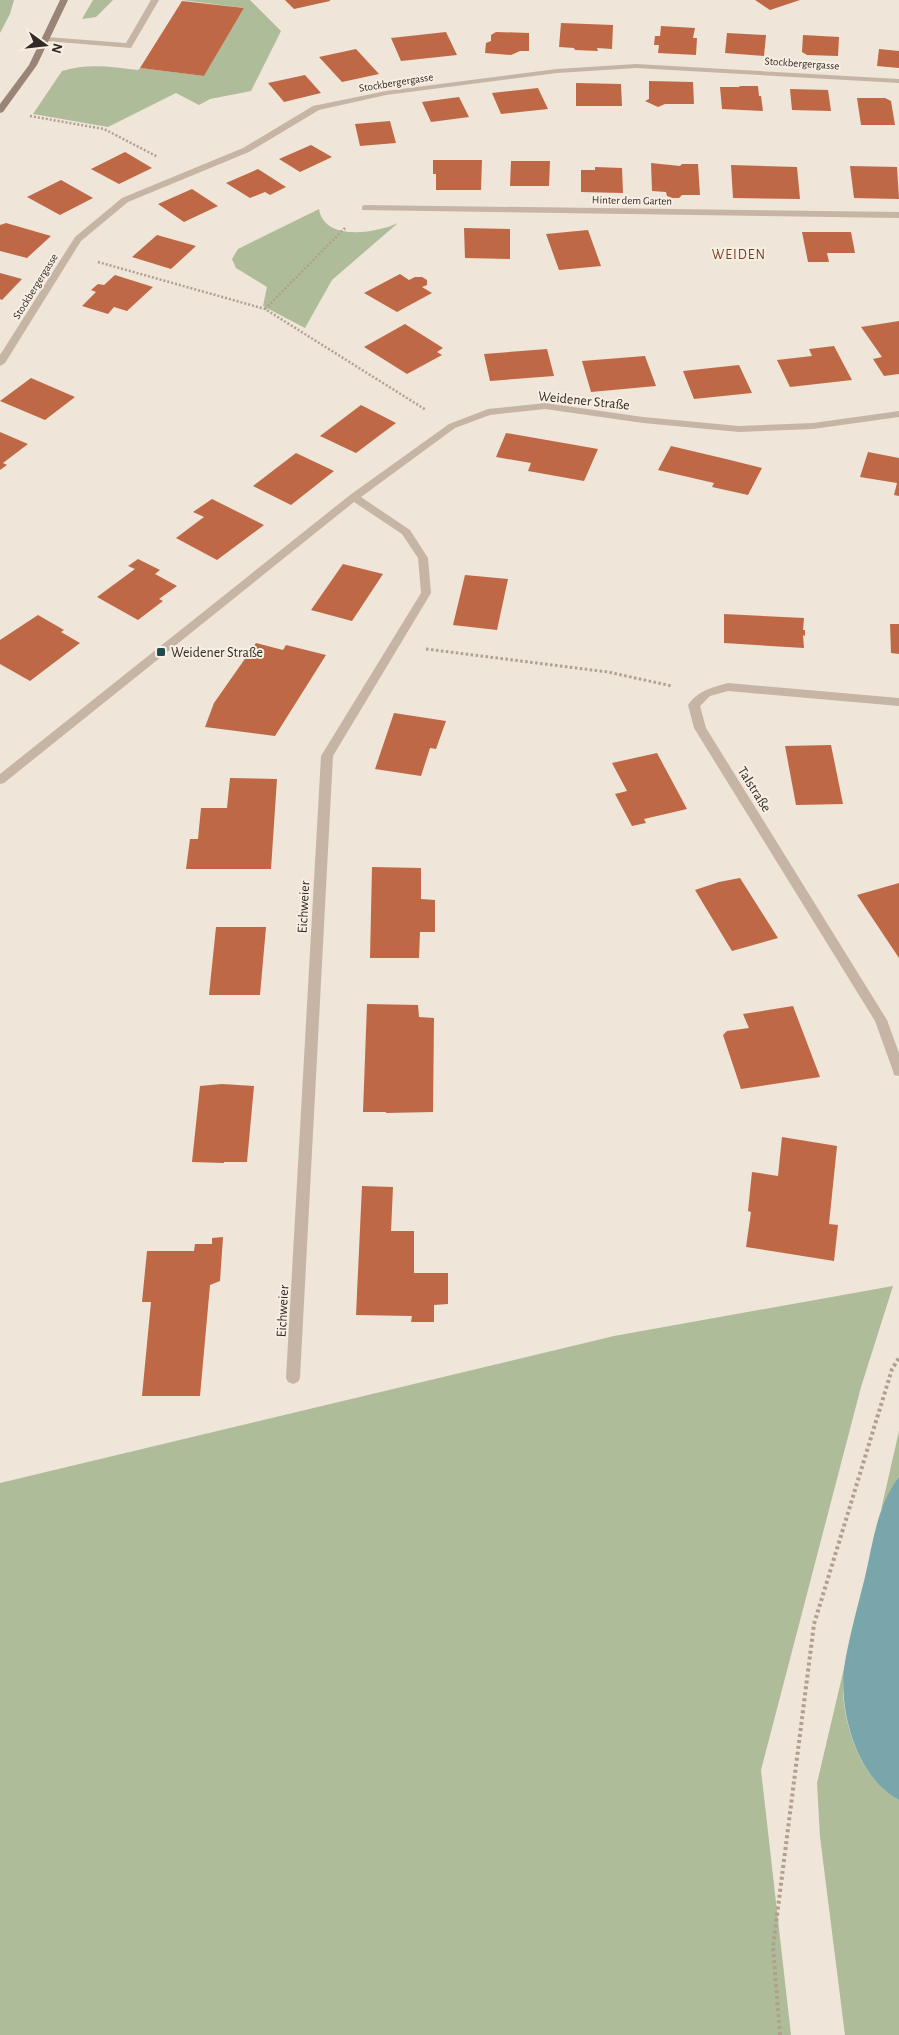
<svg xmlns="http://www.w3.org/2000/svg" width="899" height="2035" font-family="'Alegreya Sans',sans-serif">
	<rect width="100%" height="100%" fill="#efe5d8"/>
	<path fill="#afbc99" d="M0,0h14l-4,14 -10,19z
		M93,0h20l-17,17 -14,2z
		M182,0h68l31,31 -30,60 -41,8 -11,6 -23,-12 -68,34 -75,-13 29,-43c27,-8 49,-4 76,-1l2,-2 64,8 40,-68z
		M319,209c5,33 58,24 79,14l-66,57 -27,48 -42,-22 4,-19 -31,-19 -4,-9 6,-10z
		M893,1286l-32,101 -100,383 30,265h-791v-552l614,-147z
		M899,1431v46l-18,33z
		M845,1664c-1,10 -2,20 -2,30 3,39 20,87 56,106v235h-54l-25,-198 -3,-54z"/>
	<path fill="#79a6aa" d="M899,1477v323c-43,-22 -62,-93 -54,-138 5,-28 13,-57 20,-85 8,-34 12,-72 34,-100z"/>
	<path fill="#be6846" d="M285,0h45v1l-36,8z
		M755,0h45l-30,10z
		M182,1l62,7 -40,68 -64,-8z
		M561,23l52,2 -1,24 -15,-1 1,3 -23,-1 -1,-2 -15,-1z
		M661,26l34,2 -2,10h4l-1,17 -38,-2 1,-8h-5l1,-9h5z
		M446,32l11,23 -56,6 -10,-23z
		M496,32l33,1v18h-9l-9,4 -26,-2 1,-10 5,-2v-6z
		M727,33l39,2 -2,21 -39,-3z
		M803,35l36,2 -1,19 -31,-1 -5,-3z
		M356,49l23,25 -37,8 -23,-25z
		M879,49l20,2v17l-22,-2z
		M305,75l16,18 -37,9 -16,-19z
		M649,81l44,1 1,22h-29l-7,3 -13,-6 4,-2z
		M576,83l45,1 1,22h-46z
		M739,86h19l1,10h2l2,15 -41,-2 -2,-22h20z
		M538,88l10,21 -47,5 -9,-21z
		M790,89l38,1 3,21 -39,-1z
		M459,97l10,20 -38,5 -9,-20z
		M857,98h28l6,3 4,24h-34z
		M390,121l6,22 -36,3 -5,-22z
		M311,145l21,12 -32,15 -21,-13z
		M125,152l27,16 -33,16 -28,-15z
		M433,160h49l-1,30h-45v-16h-3z
		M511,161h39l-1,25h-39z
		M651,163l29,3 2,-2h16l2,31h-18l-3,3h-7l-5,-2 -1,-4 -14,-1z
		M731,165l66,2 3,32 -67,-1z
		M850,166l47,1 2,32 -45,-1z
		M595,167l27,1 1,25 -42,-1v-22h14z
		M258,169l28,18 -16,8 -5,-3 -15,6 -24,-15z
		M61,180l32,18 -33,17 -33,-18z
		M192,189l26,17 -34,16 -26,-18z
		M6,223l45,13 -24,22 -27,-7v-26z
		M464,228l46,1v30l-45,-1z
		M588,230l13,36 -42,4 -13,-36z
		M802,232h49l4,21h-28l2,9h-21z
		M157,235l39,11 -25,23 -39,-12z
		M0,273l22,6 -20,21 -2,-1z
		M400,274l9,6 6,-3h7l5,3v5l-5,2 10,6 -35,19 -33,-19z
		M115,275l38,12 -26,24 -13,-4 -6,7 -26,-8 14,-14 -5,-2 7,-6 6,1z
		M899,321v53l-15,2 -11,-17 9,-2 -21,-30z
		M405,324l38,24 -6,4 5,3 -35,19 -43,-27z
		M834,346l18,34 -62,7 -13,-27 35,-4 -3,-7z
		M547,349l7,27 -64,5 -6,-27z
		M645,356l11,30 -65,6 -9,-31z
		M739,365l13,28 -58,6 -11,-28z
		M31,378l44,19 -30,23 -45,-19z
		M361,405l35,18 -40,30 -36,-17z
		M0,432l28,12 -25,19 4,2 -7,5z
		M506,433l35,6 57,10 -14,32 -56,-10 3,-8 -35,-6z
		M671,446l55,13 36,9 -14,27 -36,-8 2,-4 -56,-13z
		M868,452l31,6v38l-5,-1 3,-12 -37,-6z
		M296,453l38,18 -43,34 -38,-19z
		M212,499l52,26 -47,35 -41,-22 28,-21 -11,-5z
		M138,559l22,11 -5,4 22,12 -18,13 4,2 -25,19 -41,-23 38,-28 -7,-3z
		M343,564l40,10 -31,47 -41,-11z
		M465,575l43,4 -11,51 -44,-5z
		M724,614l80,4 -1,12h2v6l-2,-1 1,13 -80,-5z
		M38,615l26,15 -3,2 19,11 -50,38 -30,-17v-24z
		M890,624h9v30l-8,-1z
		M256,643l27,7 3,-5 40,10 -51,81 -70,-9 9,-24z
		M394,713l52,8 -10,28 -6,-1 -9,28 -46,-7z
		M831,745l12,59 -47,1 -11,-59z
		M657,753l30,56 -43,10 2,4 -14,3 -17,-32 12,-3 -15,-28z
		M230,778l47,1 -6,90h-85l4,-30h8l3,-31h26z
		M372,867l49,1v31l14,1v32h-15l-1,26h-49z
		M740,878l38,60 -46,13 -37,-61 24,-8z
		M899,883v75l-42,-63z
		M216,927h50l-6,68h-51z
		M367,1004l51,1 1,12 15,1 -1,94 -47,1v-1h-23z
		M793,1006l27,71 -79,12 -18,-54 4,-4 22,-3 -6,-14z
		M222,1084l32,2 -7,76h-23v1l-32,-1 8,-76z
		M782,1137l55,9 -8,78 9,1 -4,36 -88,-14 5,-35 -3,-1 4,-39 26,4z
		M362,1186l31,1 -2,44h23v42h34v31l-14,1v17h-23l1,-6 -56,-1z
		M223,1237l-3,44 -10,4 -10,111h-58l9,-94h-9l5,-51h47l1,-7h17v-6z"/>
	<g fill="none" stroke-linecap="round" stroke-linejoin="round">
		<path stroke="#b19f8f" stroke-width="2.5" stroke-dasharray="2 2" stroke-linecap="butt" d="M30,116l74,13 54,28
			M98,262l167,47 161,101
			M265,309l80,-81"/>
		<path stroke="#b19f8f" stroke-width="3" stroke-dasharray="2.5 2.5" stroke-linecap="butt" d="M426,649l182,23 64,14"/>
		<path stroke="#b19f8f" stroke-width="4" stroke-dasharray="3 3" stroke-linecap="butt" d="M780,2035l-7,-88 41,-323 78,-255 7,-11"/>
		<path fill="#c6b5a5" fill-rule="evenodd" d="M151,0h8l-28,48 -85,-7 -4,-2 4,-2 80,6z"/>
		<path fill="#c6b5a5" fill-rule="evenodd" d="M636,64l263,15v4l-263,-15 -79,5 -171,22 -67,15 -70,42 -121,50 -47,39 -76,122 -5,3v-11l75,-118 47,-39 121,-50 70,-42 73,-15 171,-22z
			M365,205l534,7v6l-537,-8v-4z
			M545,403l98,14 96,9 74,-3 86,-12v6l-86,12 -74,3 -96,-9 -98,-14 -55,6 -35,13 -94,69 49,33 18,28 3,35 -98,163 -33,622 -2,4 -5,2 -5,-2 -2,-4 35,-622 100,-163 -3,-35 -16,-24 -48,-32 -350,281 -4,1v-10l350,-279 99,-71 39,-15z
			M728,683l171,15v8l-171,-15 -18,5 -10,10 6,22 181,292 12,33v23l-5,-1 -1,-4 -18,-50 -181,-293 -6,-23c11,-15 23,-17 40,-22z"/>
		<path fill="#998476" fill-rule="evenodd" d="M60,0h8l-31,65 -34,47 -3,1v-9l29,-39z"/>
	</g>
	<rect fill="#1e4b50" stroke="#f7efe3" stroke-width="2" x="156" y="647" width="10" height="10" rx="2.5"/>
	<g text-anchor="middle" stroke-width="4" stroke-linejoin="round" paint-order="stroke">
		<g font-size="11" fill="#322a25" stroke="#f7efe3">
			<text transform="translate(802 63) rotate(4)" y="4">Stockbergergasse</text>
			<text transform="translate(396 82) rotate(-9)" y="4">Stockbergergasse</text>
			<text transform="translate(632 200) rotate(1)" y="4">Hinter dem Garten</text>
			<text transform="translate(35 286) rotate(-58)" y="4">Stockbergergasse</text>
		</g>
		<g font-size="14" letter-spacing="1" fill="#7b3c24" stroke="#f7efe3">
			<text x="739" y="259">WEIDEN</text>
		</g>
		<g font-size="14" fill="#322a25" stroke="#f7efe3">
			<text transform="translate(584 400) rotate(6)" y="5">Weidener Straße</text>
			<text transform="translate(755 789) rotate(58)" y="5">Talstraße</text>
			<text transform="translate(303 907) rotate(-87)" y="5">Eichweier</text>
			<text transform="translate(282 1311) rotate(-87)" y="5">Eichweier</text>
		</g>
		<g font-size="14" fill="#322a25" stroke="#f7efe3" text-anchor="start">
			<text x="171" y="657">Weidener Straße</text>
		</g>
	</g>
	<g transform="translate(45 45) rotate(105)" stroke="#f7efe3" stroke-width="4" paint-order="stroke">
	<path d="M0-4L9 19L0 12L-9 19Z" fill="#322a25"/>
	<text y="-8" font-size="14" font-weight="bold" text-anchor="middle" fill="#322a25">N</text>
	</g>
</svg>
